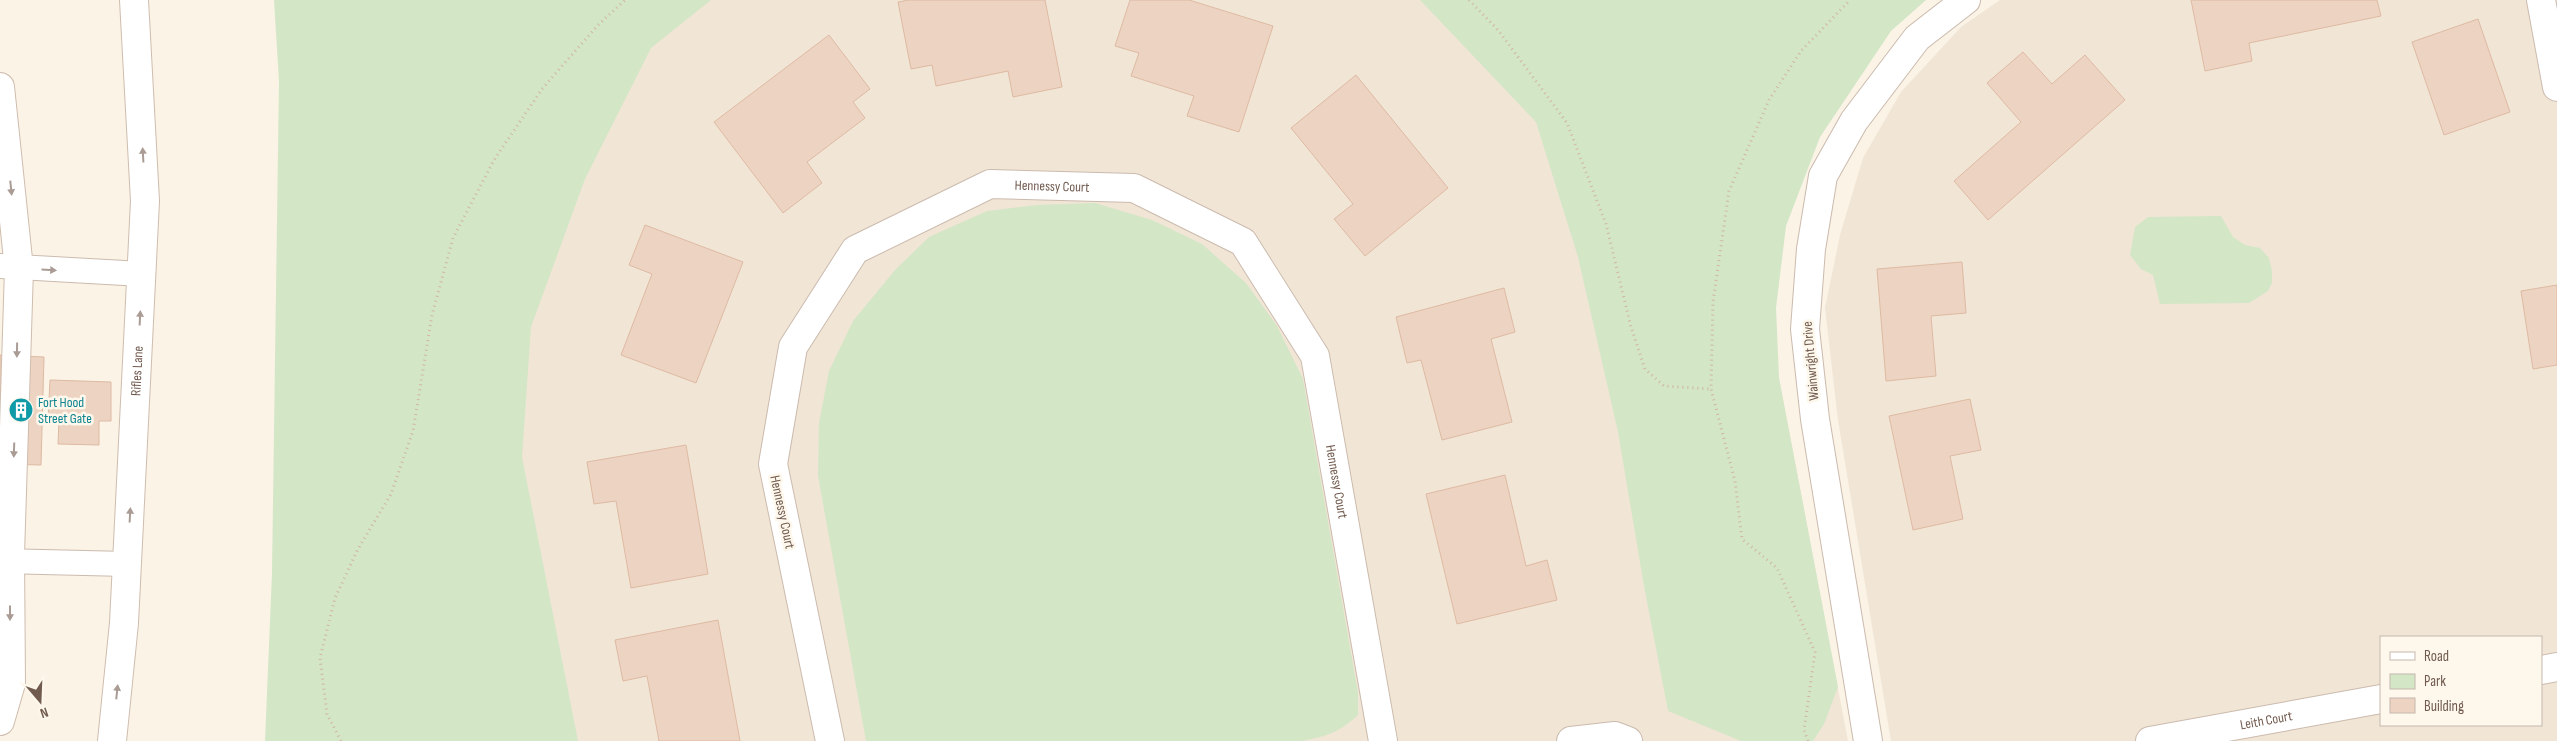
<svg xmlns="http://www.w3.org/2000/svg" width="2557" height="741" font-family="'Sofia Sans Condensed',sans-serif">
	<rect width="100%" height="100%" fill="#faf3e6"/>
	<path fill="#f1e5d6" fill-rule="evenodd" d="M611,0h877l291,378 69,363h-1513z
		M2000,0h557v741h-666l-53,-321 -13,-112 15,-73 23,-77 38,-66 60,-65zM2381,637h160v88h-160z"/>
	<path fill="#d3e6c6" d="M274,0h437l-60,48 -66,131 -54,148 -9,130 56,284h-313l7,-168 7,-492z
		M1420,0h506l-35,31 -71,106 -34,89 -10,82 3,70 59,309 -14,37 -11,17h-72l-73,-30 -24,-125 -26,-154 -40,-175 -42,-135z
		M1095,203l57,17 50,24 44,39 31,43 26,53 55,314v22c-18,17 -33,22 -57,26h-435l-48,-265 1,-53 10,-52 24,-50 42,-51 34,-33 58,-26 50,-6z
		M2221,216l12,21 12,8 15,3 9,10 3,13v12l-4,8 -19,12 -89,1 -7,-29 -12,-6 -11,-14 5,-28 13,-10z"/>
	<path fill="#edd3c1" stroke="#debaa3" d="M909,0h136l17,87 -49,10 -5,-26 -72,15 -4,-21 -21,4 -13,-67z
		M1130,0h59l84,26 -34,106 -52,-16 7,-20 -63,-20 8,-23 -24,-7z
		M2191,0h186l4,16 -132,27 3,18 -47,10z
		M2478,19l32,93 -66,23 -32,-93z
		M829,35l41,54 -17,13 12,16 -58,44 15,21 -39,30 -69,-91z
		M2023,52l29,32 33,-29 40,45 -137,120 -34,-39 67,-59 -34,-39z
		M1356,75l92,113 -83,68 -31,-37 19,-15 -62,-76z
		M645,225l98,37 -47,121 -75,-28 31,-81 -23,-9z
		M1962,262l4,51 -35,3 5,60 -50,5 -9,-112z
		M2557,285v80l-24,4 -12,-78z
		M1504,288l11,44 -24,7 21,83 -70,18 -21,-80 -14,3 -11,-46z
		M0,355l44,2 -3,108 -41,-1z
		M50,380l61,2v39h-12v24l-41,-1 1,-24h-11z
		M1970,399l11,51 -31,6 13,63 -50,11 -24,-114z
		M686,445l22,129 -77,14 -15,-87 -22,3 -7,-42z
		M1505,475l21,91 21,-6 10,40 -100,24 -31,-130z
		M718,620l22,121h-81l-12,-65 -24,5 -8,-41z"/>
	<g fill="none" stroke-linecap="round" stroke-linejoin="round">
		<defs>
			<path id="lane" d="M0,266l142,8
				M0,561l127,3"/>
			<g id="street">
				<path d="M2541,0l16,87"/>
				<path d="M2541,670l16,-3"/>
				<path id="s1" d="M830,741l-57,-277 20,-117 62,-97 135,-66 144,4 109,54 72,114 68,385"/>
				<path d="M1571,741l44,-5 13,5"/>
				<path d="M1868,741l-53,-322 -10,-90 6,-80 12,-73 31,-55 63,-83 49,-38"/>
				<path id="s2" d="M2150,741l231,-42"/>
			</g>
			<g id="secondary">
				<path d="M0,87l19,182 -9,286 1,128 -11,38"/>
				<path id="s3" d="M112,741l12,-118 21,-422 -11,-201"/>
			</g>
		</defs>
		<use href="#lane" stroke="#cbbbae" stroke-width="26"/>
		<use href="#street" stroke="#cbbbae" stroke-width="30"/>
		<use href="#secondary" stroke="#cfbdae" stroke-width="30"/>
		<path stroke="#d1b6a4" stroke-width="3" stroke-dasharray="1 4" stroke-linecap="butt" d="M1469,0l29,30 69,93 39,101 25,103 14,42 19,17 47,3
			M341,741l-14,-27 -7,-56 15,-60 23,-49 33,-55 22,-63 19,-116 21,-77 41,-78 48,-71 56,-64 27,-25
			M1808,741l-4,-11 11,-78 -38,-84 -35,-29 -7,-58 -24,-92 2,-87 16,-111 40,-91 32,-49 49,-51"/>
		<use href="#lane" stroke="#fff" stroke-width="24"/>
		<use href="#street" stroke="#fff" stroke-width="28"/>
		<use href="#secondary" stroke="#fff" stroke-width="28"/>
	</g>
	<defs><path id="oneway-solid" d="M-6-.8H1V-3.2L6.5 0L1 3.2V.8H-6Z" transform="scale(1.25)"/></defs>
	<g fill="#aa9c95">
		<use href="#oneway-solid" transform="translate(143 155) rotate(-93)"/>
		<use href="#oneway-solid" transform="translate(11 188) rotate(84)"/>
		<use href="#oneway-solid" transform="translate(49 270) rotate(3)"/>
		<use href="#oneway-solid" transform="translate(140 318) rotate(-87)"/>
		<use href="#oneway-solid" transform="translate(17 350) rotate(91)"/>
		<use href="#oneway-solid" transform="translate(14 450) rotate(92)"/>
		<use href="#oneway-solid" transform="translate(130 515) rotate(-87)"/>
		<use href="#oneway-solid" transform="translate(10 613) rotate(90)"/>
		<use href="#oneway-solid" transform="translate(117 692) rotate(-84)"/>
	</g>
	<defs>
		<symbol id="building-disc" viewBox="-11 -11 22 22"><circle r="9.5" fill="#0f9aa8" stroke="#fdf7ec"/><path d="M-4-6H4V6H1V3H-1V6H-4ZM-2.5-4.3h1.7v1.8h-1.7ZM.8-4.3h1.7v1.8H.8ZM-2.5-1h1.7V.8h-1.7ZM.8-1h1.7V.8H.8Z" fill="#fff"/></symbol>
	</defs>
	<g fill-rule="evenodd">
		<use href="#building-disc" x="7" y="396" width="28" height="28"/>
	</g>
	<g text-anchor="middle" stroke-width="5" stroke-linejoin="round" paint-order="stroke">
		<g font-size="14" fill="#715a4e" stroke="#fdf7ec">
			<text dy="5" stroke="none"><textPath href="#s1" startOffset="729">Hennessy Court</textPath></text>
			<text transform="translate(1810 361) rotate(-95)" y="5">Wainwright Drive</text>
			<text dy="5" stroke="none"><textPath href="#s3" startOffset="371">Rifles Lane</textPath></text>
			<text dy="5" stroke="none"><textPath href="#s1" startOffset="1195">Hennessy Court</textPath></text>
			<text transform="translate(783 512) rotate(78)" y="5">Hennessy Court</text>
			<text dy="5" stroke="none"><textPath href="#s2" startOffset="118">Leith Court</textPath></text>
		</g>
		<g font-size="14" fill="#0d838f" stroke="#fdf7ec" text-anchor="start">
			<text x="38" y="407">Fort Hood<tspan x="38" dy="16">Street Gate</tspan></text>
		</g>
	</g>
	<rect x="2380" y="636" width="162" height="90" fill="#fdf7ec" stroke="#c5b8ad"/>
	<rect x="2390" y="652" width="25" height="8" fill="#ffffff" stroke="#c5b8ad"/>
	<text x="2424" y="661" font-size="15" fill="#715a4e">Road</text>
	<rect x="2390" y="674" width="25" height="15" fill="#d3e6c6" stroke="#c5b8ad"/>
	<text x="2424" y="686" font-size="15" fill="#715a4e">Park</text>
	<rect x="2390" y="698" width="25" height="15" fill="#edd3c1" stroke="#c5b8ad"/>
	<text x="2424" y="711" font-size="15" fill="#715a4e">Building</text>
	<g transform="translate(40 701) rotate(161)" stroke="#fdf7ec" stroke-width="4" paint-order="stroke">
	<path d="M0-4L9 19L0 12L-9 19Z" fill="#715a4e"/>
	<text y="-8" font-size="14" font-weight="bold" text-anchor="middle" fill="#715a4e">N</text>
	</g>
</svg>
